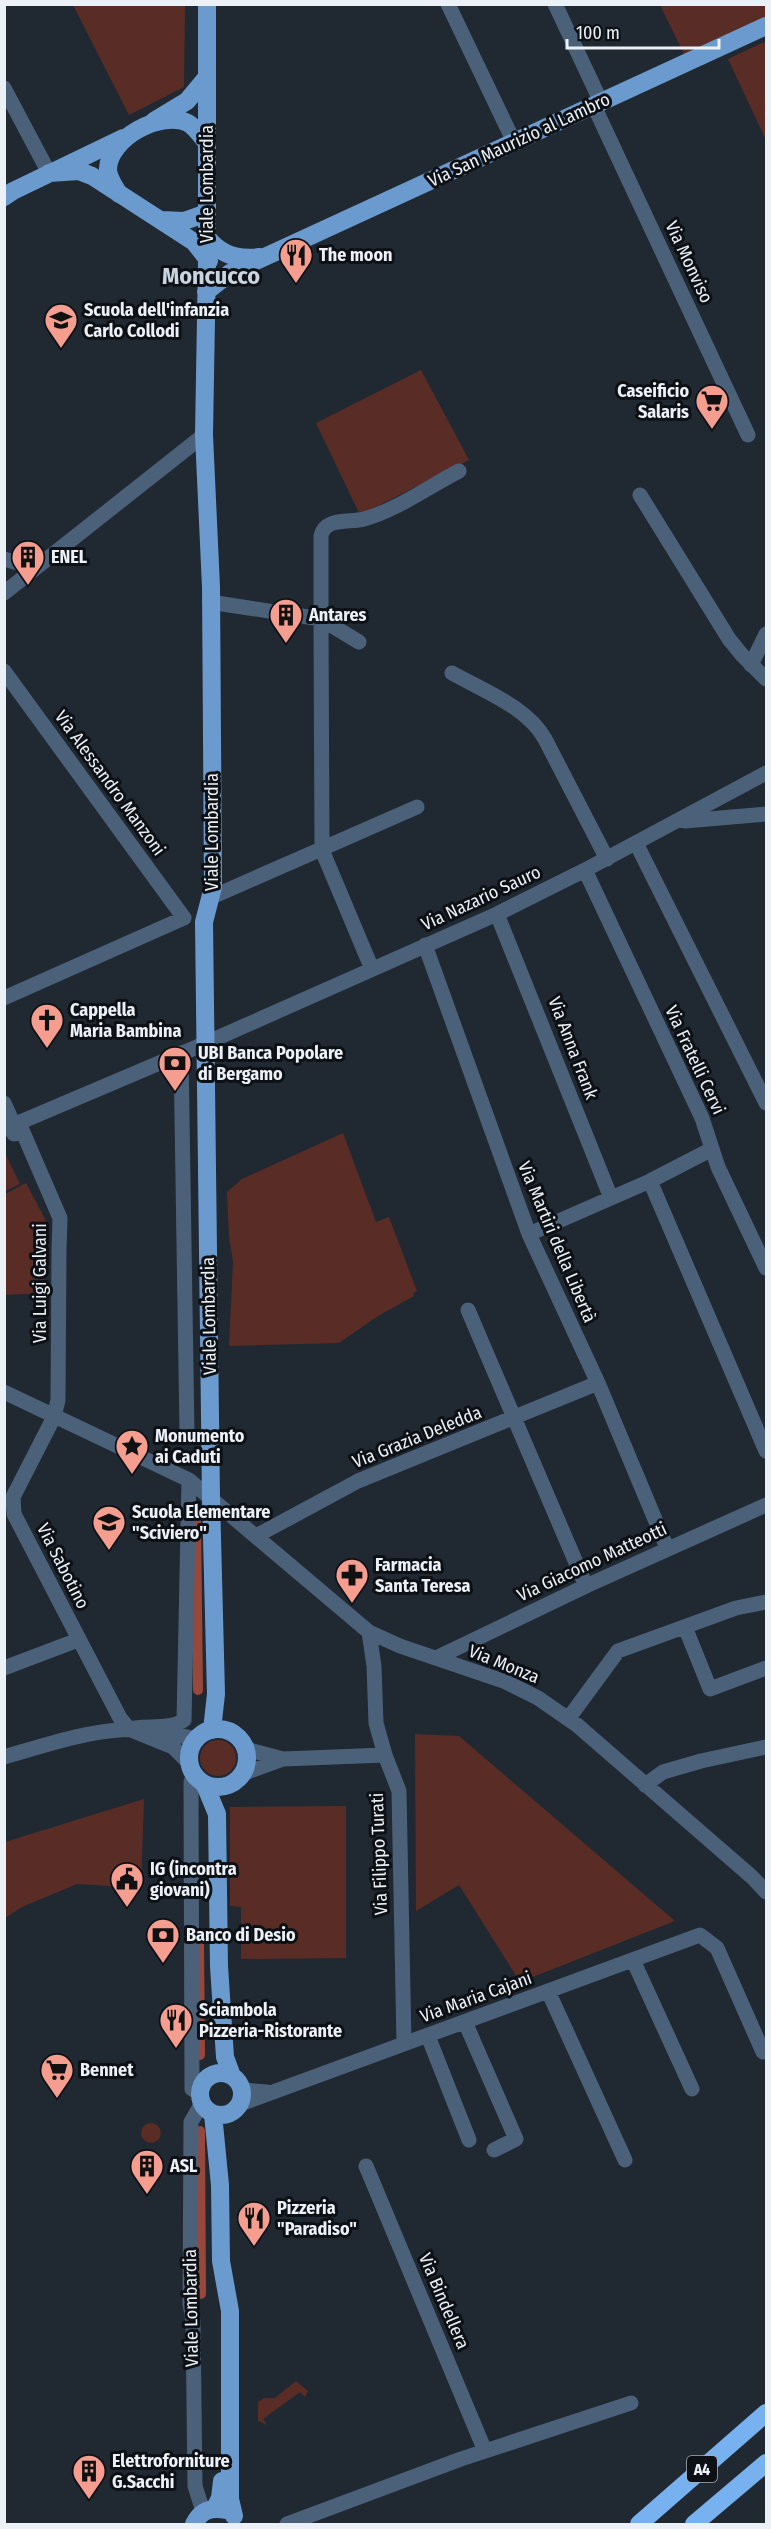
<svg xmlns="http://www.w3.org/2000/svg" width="771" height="2529" font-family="'Fira Sans Condensed',sans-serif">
	<rect width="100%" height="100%" fill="#202832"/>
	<path fill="#592d26" d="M73,5h112l-1,82 -55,28z
		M660,5h106v13l-82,36z
		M764,42l2,7v91l-38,-81z
		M421,370l48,90 -109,55 -44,-92z
		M343,1133l33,89 13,-5 28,74 -4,2 1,3 -36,20 -39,27 -110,3 4,-84 -4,-25 -2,-45 15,-13z
		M4,1151l16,33 -15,7h-1z
		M26,1183l19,36 -1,74 -39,2v-101z
		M415,1734l44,2 216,185 -155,61 -61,-97 -43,26z
		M200 1758a18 18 0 1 1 36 0a18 18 0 1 1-36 0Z
		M144,1799l-3,89 -64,-4 -55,23 -17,11v-76z
		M346,1806v152l-105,1v-52l-11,-1v-99z
		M141 2133a10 10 0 1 1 20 0a10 10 0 1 1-20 0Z
		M296,2381l12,10 -3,6 -5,-5 -37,27 4,6 -9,-4v-19l6,-4h11z"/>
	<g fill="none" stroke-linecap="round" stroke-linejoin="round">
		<path stroke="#97483b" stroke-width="10" d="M196,1522l2,168
			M199,1942l1,113
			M200,2131l1,163"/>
		<path stroke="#4b617a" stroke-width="15" d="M448,4l66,138
			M555,4l46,98
			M4,88l45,85
			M594,106l154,329
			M640,495l89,144 13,16 24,24
			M4,559l31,9
			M4,593l200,-158
			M210,602l111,17v-83c4,-19 28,-13 43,-17 31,-8 66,-33 95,-48
			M321,619l1,231 50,119
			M321,619l38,23
			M751,665l15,-31
			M4,671l180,247 -180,80
			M452,673c32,18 75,34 93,66l62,120
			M685,821l81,-7
			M636,843l130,260
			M585,870l117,248 16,49 48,101
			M212,897l205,-90
			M497,914l114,284
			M425,945l104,289 69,149 69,165
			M181,1053l6,380
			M4,1103l10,22v9
			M14,1125l8,5 38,88 -1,32 -1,150 -4,17 -41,80 1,17 106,204 9,11 44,18 17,17
			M4,1129l193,-82 300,-133 88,-44 181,-97
			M650,1181l116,270
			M529,1234l121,-53 62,-32
			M468,1310l118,276
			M4,1392l185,88 180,152 31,14 106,36 32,16 39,27 175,152 14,15
			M256,1536l102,-55 240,-98
			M685,1627l25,62 56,-21
			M369,1632l5,34 2,57 9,32 14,36 5,253
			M436,1658l150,-72 180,-81
			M4,1668l74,-28
			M568,1719l50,-68 118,-43 30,-6
			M129,1729c17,-4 41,1 55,-9l5,-240
			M246,1749l37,10
			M4,1757c46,-13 95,-31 143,-27 16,1 33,6 50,9
			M194,1774l-3,8 1,307 8,5
			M242,1774l41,-15 102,-4
			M645,1785l18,-13 38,-11 65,-14
			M633,1960l59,129
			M548,1991l77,169
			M465,2022l51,117 -22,11
			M428,2036l41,104
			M242,2090l25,2
			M238,2105l462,-170 17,13 46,104
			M366,2166l119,285
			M200,2514l2,-6 -7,-22 -2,-165 -3,-17 1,-182 11,-19
			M287,2524l174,-65 170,-56"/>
		<path stroke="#6b9bce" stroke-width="18" d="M207,4v256l-3,175 7,152 2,300 -9,35 7,576 5,196 -4,36
			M154,121l33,-20 20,-24
			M49,173l30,-2 13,5 102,66 15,19
			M119,194c-4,-7 -11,-16 -11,-25 1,-31 53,-59 80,-46 7,4 14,14 19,20
			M4,197l9,-6 110,-53
			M161,220l23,1 23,-8
			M207,237c13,18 32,23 53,20
			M206,292l24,-19 536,-247
			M189 1758a29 29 0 1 1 58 0a29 29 0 1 1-58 0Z
			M205,1785l12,29 2,152 6,91 7,19
			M200 2094a21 21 0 1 1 42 0a21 21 0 1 1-42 0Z
			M213,2114l7,71 1,76 9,50v188l4,17
			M215,2508l5,-10 2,-17
			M194,2524c7,-14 17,-17 32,-14"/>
		<path stroke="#77b1ef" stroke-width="18" d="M639,2524l127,-111
			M694,2524l72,-61"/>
	</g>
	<defs>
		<symbol id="restaurant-pin" viewBox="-11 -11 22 30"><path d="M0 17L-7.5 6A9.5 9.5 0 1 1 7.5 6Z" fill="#f59d8e" stroke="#0d1115"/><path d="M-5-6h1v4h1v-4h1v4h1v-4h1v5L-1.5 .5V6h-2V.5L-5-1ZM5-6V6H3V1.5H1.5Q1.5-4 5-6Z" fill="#111"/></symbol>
		<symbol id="school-pin" viewBox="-11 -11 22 30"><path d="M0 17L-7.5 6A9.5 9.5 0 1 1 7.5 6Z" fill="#f59d8e" stroke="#0d1115"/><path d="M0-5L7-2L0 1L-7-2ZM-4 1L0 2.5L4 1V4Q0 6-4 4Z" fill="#111"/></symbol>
		<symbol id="supermarket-pin" viewBox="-11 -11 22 30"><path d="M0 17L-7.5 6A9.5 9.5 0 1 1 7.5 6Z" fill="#f59d8e" stroke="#0d1115"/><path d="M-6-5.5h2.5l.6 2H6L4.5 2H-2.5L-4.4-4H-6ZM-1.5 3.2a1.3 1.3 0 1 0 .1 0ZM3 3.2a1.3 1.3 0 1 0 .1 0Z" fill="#111"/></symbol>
		<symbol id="building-pin" viewBox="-11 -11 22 30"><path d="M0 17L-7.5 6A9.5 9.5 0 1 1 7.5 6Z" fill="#f59d8e" stroke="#0d1115"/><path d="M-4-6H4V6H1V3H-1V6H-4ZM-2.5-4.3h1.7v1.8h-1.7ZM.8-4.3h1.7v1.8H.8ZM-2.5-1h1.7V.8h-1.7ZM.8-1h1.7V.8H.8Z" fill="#111"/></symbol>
		<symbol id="church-pin" viewBox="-11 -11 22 30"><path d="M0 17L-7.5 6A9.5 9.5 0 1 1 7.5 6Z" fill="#f59d8e" stroke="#0d1115"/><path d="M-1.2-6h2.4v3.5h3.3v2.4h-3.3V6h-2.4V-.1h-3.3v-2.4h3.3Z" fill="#111"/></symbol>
		<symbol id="bank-pin" viewBox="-11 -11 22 30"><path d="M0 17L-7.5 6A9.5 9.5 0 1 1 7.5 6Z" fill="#f59d8e" stroke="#0d1115"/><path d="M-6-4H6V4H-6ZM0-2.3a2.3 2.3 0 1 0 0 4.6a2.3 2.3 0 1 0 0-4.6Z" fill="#111"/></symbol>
		<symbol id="sight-pin" viewBox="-11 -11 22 30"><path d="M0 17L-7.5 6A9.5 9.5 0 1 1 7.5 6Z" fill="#f59d8e" stroke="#0d1115"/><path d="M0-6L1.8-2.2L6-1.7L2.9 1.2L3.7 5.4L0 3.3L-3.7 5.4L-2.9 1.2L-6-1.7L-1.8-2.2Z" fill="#111"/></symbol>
		<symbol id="pharmacy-pin" viewBox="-11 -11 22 30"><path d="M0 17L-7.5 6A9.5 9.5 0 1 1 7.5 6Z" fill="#f59d8e" stroke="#0d1115"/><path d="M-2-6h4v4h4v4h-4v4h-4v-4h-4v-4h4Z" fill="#111"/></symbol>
		<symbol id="civic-pin" viewBox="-11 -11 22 30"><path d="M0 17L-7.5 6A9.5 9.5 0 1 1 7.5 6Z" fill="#f59d8e" stroke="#0d1115"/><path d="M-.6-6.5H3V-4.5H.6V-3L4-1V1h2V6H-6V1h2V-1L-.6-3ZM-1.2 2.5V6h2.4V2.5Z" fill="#111"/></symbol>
	</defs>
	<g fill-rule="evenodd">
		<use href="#restaurant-pin" x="277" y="236" width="38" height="52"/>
		<use href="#school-pin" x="42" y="301" width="38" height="52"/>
		<use href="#supermarket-pin" x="693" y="382" width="38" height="52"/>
		<use href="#building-pin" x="9" y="538" width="38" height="52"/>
		<use href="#building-pin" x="267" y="596" width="38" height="52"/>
		<use href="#church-pin" x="28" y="1001" width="38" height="52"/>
		<use href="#bank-pin" x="156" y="1044" width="38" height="52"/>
		<use href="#sight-pin" x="113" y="1427" width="38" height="52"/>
		<use href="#school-pin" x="90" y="1503" width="38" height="52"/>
		<use href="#pharmacy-pin" x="333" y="1556" width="38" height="52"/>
		<use href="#civic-pin" x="108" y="1860" width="38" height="52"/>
		<use href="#bank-pin" x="144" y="1916" width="38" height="52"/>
		<use href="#restaurant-pin" x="157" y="2001" width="38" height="52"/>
		<use href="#supermarket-pin" x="38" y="2051" width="38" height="52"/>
		<use href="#building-pin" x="128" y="2147" width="38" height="52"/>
		<use href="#restaurant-pin" x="235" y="2199" width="38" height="52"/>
		<use href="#building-pin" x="70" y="2452" width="38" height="52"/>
	</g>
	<g text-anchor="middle" stroke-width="6" stroke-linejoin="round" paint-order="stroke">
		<rect fill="#0d1115" stroke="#a9aeb4" stroke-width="1.5" x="687" y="2456" width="30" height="26" rx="4.5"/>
		<g font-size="16" font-weight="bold" fill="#ecf1f8">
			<text x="702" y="2475">A4</text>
		</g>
		<g font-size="18" fill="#ecf1f8" stroke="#0d1115">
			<text transform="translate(519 140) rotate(-25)" y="6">Via San Maurizio al Lambro</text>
			<text transform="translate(207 184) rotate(-90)" y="6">Viale Lombardia</text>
			<text transform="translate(689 262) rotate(65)" y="6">Via Monviso</text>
			<text transform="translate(110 783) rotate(54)" y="6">Via Alessandro Manzoni</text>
			<text transform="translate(212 832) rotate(-90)" y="6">Viale Lombardia</text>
			<text transform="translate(481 898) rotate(-25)" y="6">Via Nazario Sauro</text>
			<text transform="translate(573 1048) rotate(69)" y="6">Via Anna Frank</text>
			<text transform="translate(695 1060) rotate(65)" y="6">Via Fratelli Cervi</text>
			<text transform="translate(557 1242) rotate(67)" y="6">Via Martiri della Libertà</text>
			<text transform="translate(40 1283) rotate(-90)" y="6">Via Luigi Galvani</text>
			<text transform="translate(209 1316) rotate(-91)" y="6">Viale Lombardia</text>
			<text transform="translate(417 1437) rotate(-22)" y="6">Via Grazia Deledda</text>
			<text transform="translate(592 1562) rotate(-25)" y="6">Via Giacomo Matteotti</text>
			<text transform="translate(63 1566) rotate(63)" y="6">Via Sabotino</text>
			<text transform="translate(504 1664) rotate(22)" y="6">Via Monza</text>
			<text transform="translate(379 1854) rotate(-92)" y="6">Via Filippo Turati</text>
			<text transform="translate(476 1997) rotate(-20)" y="6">Via Maria Cajani</text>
			<text transform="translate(444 2301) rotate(67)" y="6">Via Bindellera</text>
			<text transform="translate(191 2308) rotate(-91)" y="6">Viale Lombardia</text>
		</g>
		<g font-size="18" font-weight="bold" fill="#ecf1f8" stroke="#0d1115" text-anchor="start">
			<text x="319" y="261">The moon</text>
			<text x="84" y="316">Scuola dell'infanzia<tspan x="84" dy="21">Carlo Collodi</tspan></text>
			<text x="689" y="397" text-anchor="end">Caseificio<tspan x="689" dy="21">Salaris</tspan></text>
			<text x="51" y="563">ENEL</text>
			<text x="309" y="621">Antares</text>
			<text x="70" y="1016">Cappella<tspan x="70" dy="21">Maria Bambina</tspan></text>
			<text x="198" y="1059">UBI Banca Popolare<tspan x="198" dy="21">di Bergamo</tspan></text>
			<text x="155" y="1442">Monumento<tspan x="155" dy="21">ai Caduti</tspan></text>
			<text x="132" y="1518">Scuola Elementare<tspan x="132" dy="21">"Sciviero"</tspan></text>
			<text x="375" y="1571">Farmacia<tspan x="375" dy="21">Santa Teresa</tspan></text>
			<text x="150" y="1875">IG (incontra<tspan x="150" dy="21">giovani)</tspan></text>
			<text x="186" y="1941">Banco di Desio</text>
			<text x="199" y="2016">Sciambola<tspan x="199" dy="21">Pizzeria-Ristorante</tspan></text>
			<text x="80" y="2076">Bennet</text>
			<text x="170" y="2172">ASL</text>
			<text x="277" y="2214">Pizzeria<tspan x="277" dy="21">"Paradiso"</tspan></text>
			<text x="112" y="2467">Elettroforniture<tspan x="112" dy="21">G.Sacchi</tspan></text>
		</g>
		<g font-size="24" font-weight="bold" fill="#c9d4e1" stroke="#0d1115">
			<text x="211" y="284">Moncucco</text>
		</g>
	</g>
	<rect width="771" height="2529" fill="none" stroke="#ecf1f8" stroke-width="12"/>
	<path d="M567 39v9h152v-9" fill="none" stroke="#ecf1f8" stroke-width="3"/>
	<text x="576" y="39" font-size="18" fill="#ecf1f8" stroke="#0d1115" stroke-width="4.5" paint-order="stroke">100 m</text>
</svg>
